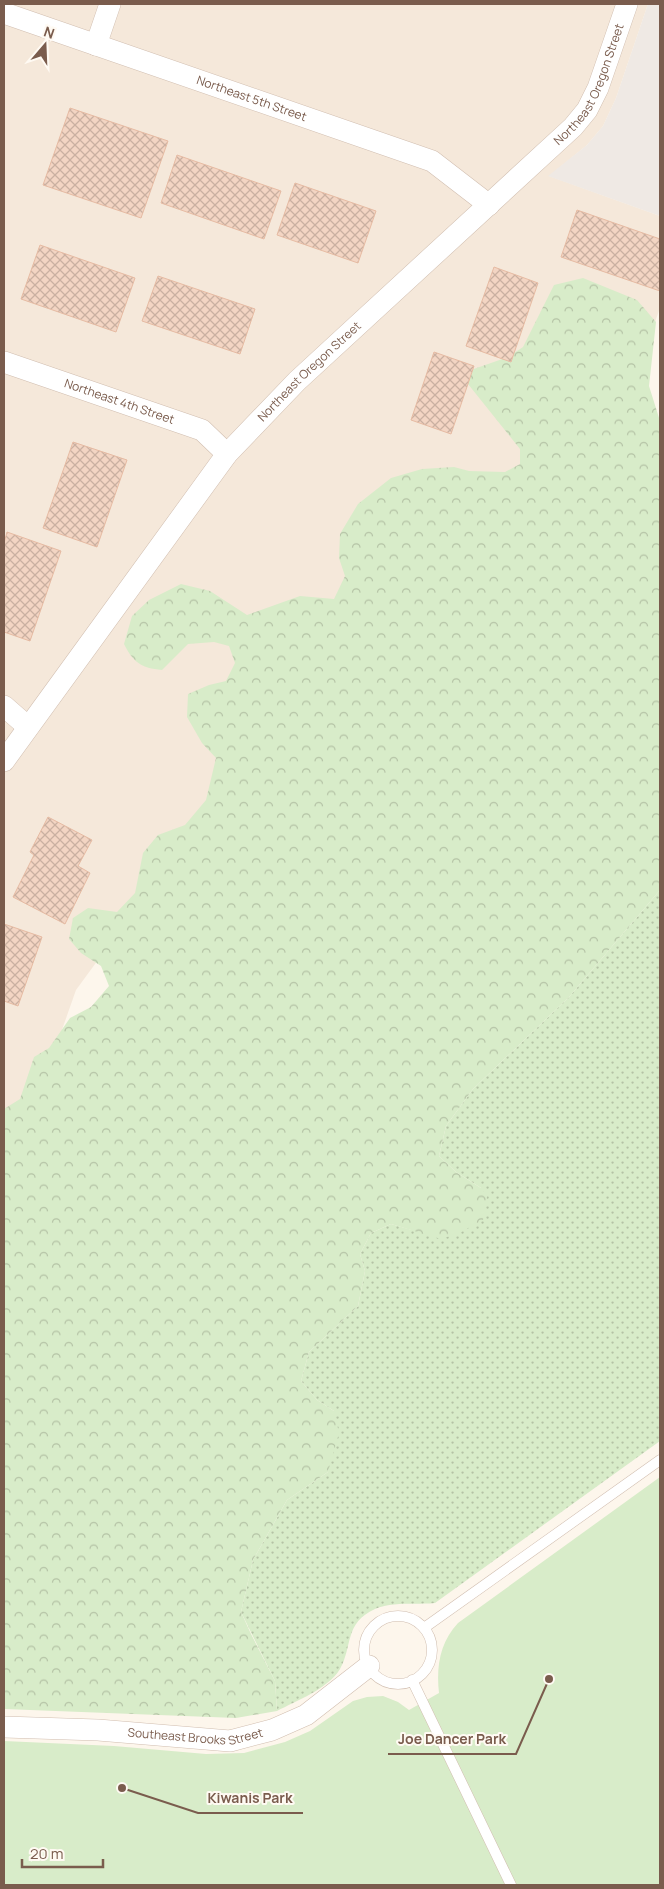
<svg xmlns="http://www.w3.org/2000/svg" width="664" height="1889" font-family="Manrope,sans-serif">
	<defs>
		<pattern id="grass-dots" width="8" height="8" patternUnits="userSpaceOnUse" patternTransform="scale(1.25)"><rect width="8" height="8" fill="#d8ecc9"/><path d="M2 2h.1M6 6h.1" fill="none" stroke="#b4c2a5" stroke-width="1.8" stroke-linecap="round"/></pattern>
		<pattern id="forest-crowns" width="20" height="18" patternUnits="userSpaceOnUse" patternTransform="scale(1.25)"><rect width="20" height="18" fill="#d8ecc9"/><path d="M2 6a3 3 0 1 1 6 0M12 15a3 3 0 1 1 6 0" fill="none" stroke="#b4c2a5"/></pattern>
		<pattern id="building-cross-hatch" width="8" height="8" patternUnits="userSpaceOnUse" patternTransform="scale(1.25)"><rect width="8" height="8" fill="#f3d5c3"/><path d="M0 0l8 8M0 8l8-8" fill="none" stroke="#cab0a1"/></pattern>
	</defs>
	<rect width="100%" height="100%" fill="#fdf6ec"/>
	<path fill="#f5e8da" d="M4,4h644l-32,94 -13,28 -16,19 -38,31 111,40v92l-52,144 -269,179 -263,359 -72,204z"/>
	<path fill="#efe9e4" d="M648,4h12v212l-112,-40 39,-31 16,-19 13,-28z"/>
	<path fill="url(#grass-dots)" d="M660,890v551l-225,162c-19,2 -42,-2 -60,6 -31,14 -22,37 -35,60 -12,20 -44,32 -63,42l-2,-30 -34,-69 12,-52 34,-60 41,-28 6,-61 -17,-11 -16,-19 8,-29 49,-46 7,-35 -5,-17 11,-21 20,-9 21,6 69,-42 -25,-16 -17,-16 7,-30 27,-37 96,-92z"/>
	<path fill="url(#forest-crowns)" d="M583,278l54,22 19,22 -7,64 11,35v469l-91,107 -96,92 -27,37 -7,30 17,16 25,16 6,8 -4,24 -22,12 -20,7 -50,-15 -20,9 -11,21 5,17 -7,35 -49,46 -8,29 16,19 17,11 5,22 -11,39 -41,28 -34,60 -12,52 10,22 24,47 2,30 -41,7 -232,-9v-600l16,-10 14,-42 15,-9 21,-30 21,-11 18,-21 -8,-20 -20,-13 -12,-14 4,-21 15,-10 29,4 18,-19 8,-40 15,-18 27,-10 21,-25 10,-42 -14,-15 -15,-26 1,-23 21,-9 17,-4 9,-18 -6,-17 -15,-4 -26,2 -26,26c-21,-2 -29,-8 -38,-26l8,-28 17,-16 32,-16 29,7 37,24 53,-19 34,3 11,-23 -6,-18 1,-24 18,-30 33,-26 31,-9 32,-2 15,4 36,1 15,-8v-15l-56,-70 7,-9 37,-13 15,-10 31,-62z"/>
	<path fill="#d8ecc9" d="M660,1477v408h-656v-144l110,5 92,8 38,-1 41,-11 25,-11 43,-30 14,-4 16,-1 15,6 11,8 30,-17c-3,-26 1,-51 19,-70z"/>
	<path fill="url(#building-cross-hatch)" stroke="#e6bba3" d="M70,108l98,33 -27,77 -98,-33z
		M177,155l104,36 -17,48 -103,-36z
		M295,183l81,28 -18,52 -81,-28z
		M577,210l83,29v52l-99,-34z
		M40,245l95,33 -19,54 -95,-33z
		M494,267l44,16 -27,79 -45,-16z
		M158,276l97,33 -15,45 -98,-33z
		M434,352l40,14 -23,68 -40,-14z
		M73,442l54,18 -30,87 -54,-19z
		M7,532l54,19 -31,90 -26,-9v-89z
		M48,817l44,23 -14,26 12,7 -25,51 -52,-27 21,-42 -4,-3z
		M4,924l38,13 -24,69 -14,-5z"/>
	<g fill="none" stroke-linecap="round" stroke-linejoin="round">
		<defs>
			<path id="service" d="M364 1650a34 34 0 1 1 68 0a34 34 0 1 1-68 0Z
				M424,1628l236,-168
				M412,1680l99,205"/>
			<g id="minor">
				<path id="s1" d="M4,13l428,148 57,44"/>
				<path d="M96,45l14,-41"/>
				<path id="s2" d="M4,362l198,68 25,24"/>
				<path d="M4,706l24,21"/>
				<path id="s3" d="M4,761l223,-307 70,-73 276,-254 14,-17 11,-22 29,-84"/>
				<path id="s4" d="M4,1727l94,3 132,11 42,-11 34,-15 63,-49"/>
			</g>
		</defs>
		<use href="#service" stroke="#d1beb0" stroke-width="11"/>
		<use href="#minor" stroke="#d1beb0" stroke-width="22"/>
		<use href="#service" stroke="#fff" stroke-width="10"/>
		<use href="#minor" stroke="#fff" stroke-width="21"/>
	</g>
	<g text-anchor="middle" stroke-width="4" stroke-linejoin="round" paint-order="stroke">
		<g font-size="12" fill="#7a5c4d" stroke="#fffaf3">
			<text dy="4" stroke="none"><textPath href="#s3" startOffset="901">Northeast Oregon Street</textPath></text>
			<text dy="4" stroke="none"><textPath href="#s1" startOffset="262">Northeast 5th Street</textPath></text>
			<text dy="4" stroke="none"><textPath href="#s3" startOffset="496">Northeast Oregon Street</textPath></text>
			<text dy="4" stroke="none"><textPath href="#s2" startOffset="122">Northeast 4th Street</textPath></text>
			<text dy="4" stroke="none"><textPath href="#s4" startOffset="192">Southeast Brooks Street</textPath></text>
		</g>
	</g>
	<path fill="none" stroke="#7a5c4d" stroke-width="2" d="M549 1679L516 1754H388M122 1788L198 1813H303"/>
	<g fill="#7a5c4d" stroke="#fffaf3" stroke-width="2">
		<circle cx="549" cy="1679" r="5"/>
		<circle cx="122" cy="1788" r="5"/>
	</g>
	<g font-size="14" text-anchor="middle" font-weight="bold" fill="#7a5c4d" stroke="#fffaf3" stroke-width="4" stroke-linejoin="round" paint-order="stroke">
		<text x="452" y="1744">Joe Dancer Park</text>
		<text x="250" y="1803">Kiwanis Park</text>
	</g>
	<rect width="664" height="1889" fill="none" stroke="#7a5c4d" stroke-width="10"/>
	<g transform="translate(45 45) rotate(19)" stroke="#fffaf3" stroke-width="4" paint-order="stroke">
	<path d="M0-4L9 19L0 12L-9 19Z" fill="#7a5c4d"/>
	<text y="-8" font-size="14" font-weight="bold" text-anchor="middle" fill="#7a5c4d">N</text>
	</g>
	<path d="M22 1859v8h81v-8" fill="none" stroke="#7a5c4d" stroke-width="2.5"/>
	<text x="30" y="1859" font-size="15" fill="#7a5c4d" stroke="#fffaf3" stroke-width="4" paint-order="stroke">20 m</text>
</svg>
